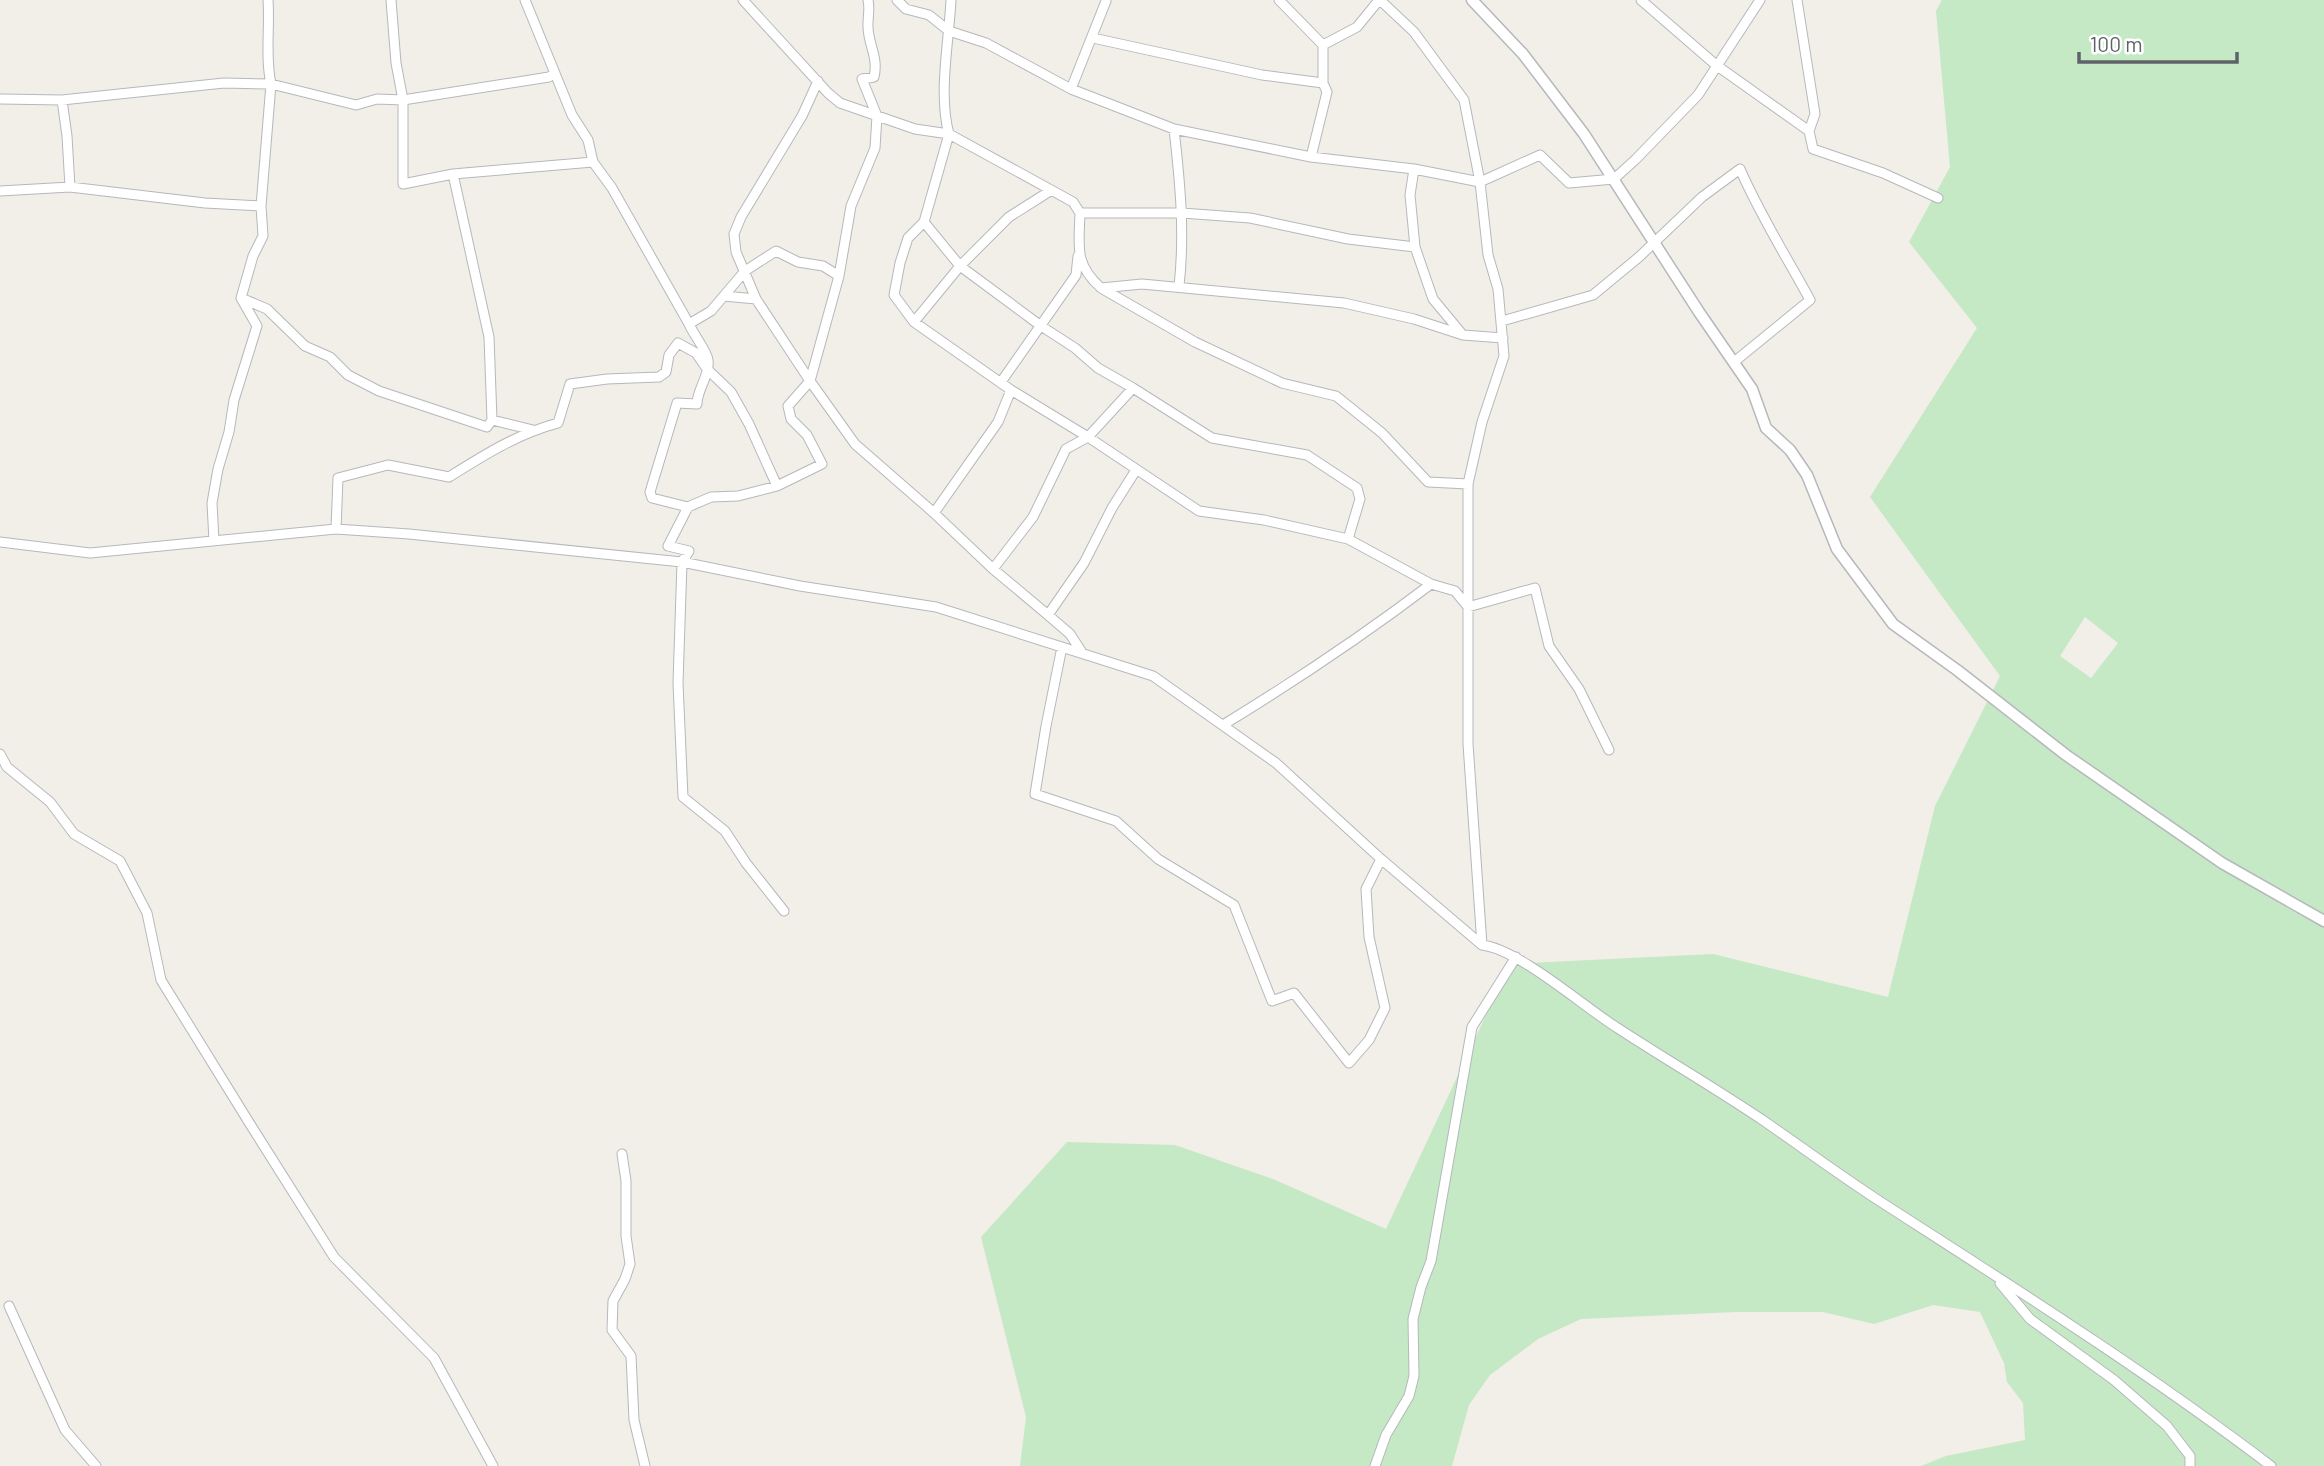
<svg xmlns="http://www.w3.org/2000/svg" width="2324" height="1466" font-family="Barlow,sans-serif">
	<rect width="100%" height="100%" fill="#f1efe8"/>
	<path fill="#c5e8c5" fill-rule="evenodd" d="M1942,0h382v1466h-403l25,-10 79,-16 -2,-37 -16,-21 -3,-19 -24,-51 -47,-7 -59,19 -51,-12h-87l-155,7 -43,20 -48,36 -21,30 -17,61h-432l6,-49 -45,-180 86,-95 108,3 98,34 113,50 124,-265 203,-10 175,43 47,-191 65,-130 -130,-179 107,-169 -68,-86 41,-75 -14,-156zM2085,617l33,26 -27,35 -31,-22z"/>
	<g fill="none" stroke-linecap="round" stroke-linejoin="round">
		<defs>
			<path id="minor" d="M391,0l5,63 7,37 146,-23 6,-4
				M525,0l47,115 16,25 5,22 19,26 77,136
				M743,0l85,93 12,10 75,26 34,5 124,68 7,11h102l68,5 98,21 67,8 -5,-52 4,-26
				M897,0l9,9 23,6 20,16 37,12 85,46 103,40 137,28 103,12 66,13 60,-27 29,28 45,-4 22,-20 62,-64 62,-95
				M1279,0l44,45v38
				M1380,0l34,32 50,68 16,82 8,73 10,34 6,67 -22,66 -14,62
				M1641,0l75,65 93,66 4,18 70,24 55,25
				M1797,0l18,114 -6,17
				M1093,38l169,37 61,8 4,9 -16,65
				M1323,45l34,-18 22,-27
				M818,81l-16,35 -61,101 -7,17 2,18 20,47 54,82 45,63 79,69 59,56 55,46 22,19 11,17
				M1071,89l35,-88
				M0,99l62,1 162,-17 47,1 85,21 21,-6 26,1v84l50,-10 36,163 3,83 41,10
				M62,100l5,36 3,51
				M1174,129c6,53 11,104 5,157
				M453,174l140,-12
				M0,191l70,-4 135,16 56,3
				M1080,213c-1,34 -6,51 21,75l41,-4 202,19 70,16 49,16 40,3
				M924,222l36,44 81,60 34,22 23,20 35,20
				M1415,247l18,52 29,35
				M839,276l-16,-10 -25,-4 -22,-11 -31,20 -34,40 -22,13c4,10 18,27 19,36 2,16 -11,29 -11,44l-20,-1 -27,89 2,6 36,9 23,-10 27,-1 39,-10 45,-22 -15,-29 -16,-16 -3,-13 22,-25 29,-105 12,-70 24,-58 2,-32 -15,-37 12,-2c5,-21 -7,-34 -6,-53 0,-9 2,-15 0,-24
				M1101,288l94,54 87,41 54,13 46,37 46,49 40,2v260l14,201
				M724,296l32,3
				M241,298l26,11 38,37 25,11 18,18 31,16 108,36 5,-7
				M1502,321l91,-26 46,-38 63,-60 38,-28c20,46 46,87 70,131l-76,62
				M914,322l-20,-27 6,-32 8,-25 16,-16 25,-88c-11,-39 0,-93 2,-134
				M1001,382l75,-107 2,-19
				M1011,390l77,47 111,74 65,9 84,19 83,45 24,7 13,16 67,-19 14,58 30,43 30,61
				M688,507l-20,39 21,5 -7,11 -4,121 5,114 42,34 21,32 38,48
				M934,513l64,-91 13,-32 -97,-68 46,-56 49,-49 41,-26
				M336,529l2,-51 50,-13 61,12c35,-22 68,-43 109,-54l12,-39 37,-5 52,-2 7,-5 3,-17 9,-12 18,10 11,16 24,23 18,32 28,62
				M214,541l-2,-38 6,-34 11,-37 5,-32 23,-74 -16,-28 12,-42 10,-20 -2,-30 10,-122c-6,-27 -1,-56 -3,-84
				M0,542l90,11 246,-24 73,5 273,28 118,24 136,21 217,69 123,87 105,96 101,86c36,4 101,61 134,82 49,32 99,61 148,94 39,27 77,55 117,81 132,85 265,169 390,264
				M993,569l40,-52 33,-68 22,-12 45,-49 79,50 95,17 50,33 3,11 -12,40
				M1048,615l36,-52 28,-55 24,-38
				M1062,647l-16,79 -11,68 81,27 42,38 76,46 38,96 22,-8 55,70 20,-23 16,-32 -16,-71 -3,-48 15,-30
				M1223,725c72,-44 141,-90 208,-141
				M0,754l7,13 43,35 24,32 46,27 27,52 14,67 89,144 84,133 100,101 59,108
				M622,1154l4,27v55l4,28 -5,15 -12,22 -1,29 19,26 3,64 11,46
				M2000,1283l30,36 84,61 53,46 23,30v10
				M9,1306l56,124 31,36
				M1375,1466l11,-31 23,-39 5,-20 -1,-57 8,-32 10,-26 41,-234 44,-70"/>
			<path id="tertiary" d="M1472,0l51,54 61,80 115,178 53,77 14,39 24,22 17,25 30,74 56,75 64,46 109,85 156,108 102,58"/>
		</defs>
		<use href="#minor" stroke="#b5b8bc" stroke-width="11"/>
		<use href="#tertiary" stroke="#b5b8bc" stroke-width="13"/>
		<use href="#minor" stroke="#fff" stroke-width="9"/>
		<use href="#tertiary" stroke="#fff" stroke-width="10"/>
	</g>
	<path d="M2079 52v10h158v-10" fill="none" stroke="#5f6368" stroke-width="3.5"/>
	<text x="2090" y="52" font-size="21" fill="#5f6368" stroke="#ffffff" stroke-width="5" paint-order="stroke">100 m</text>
</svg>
